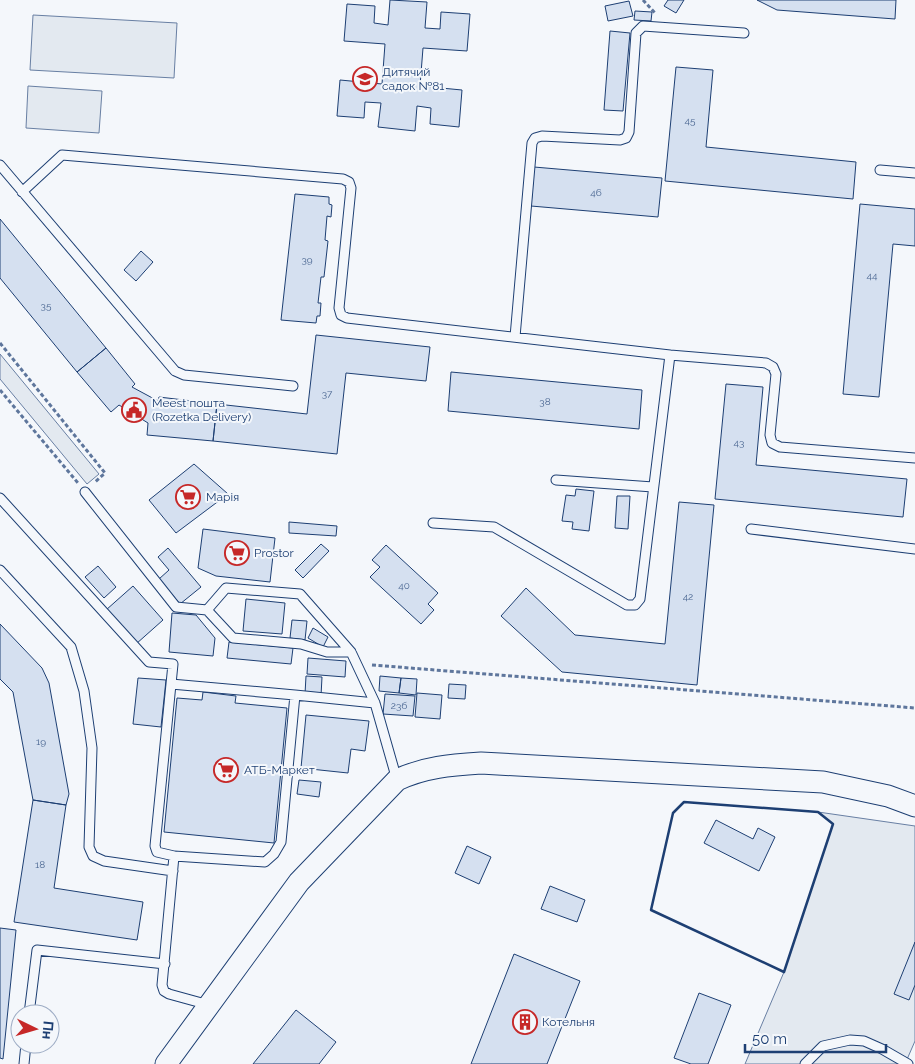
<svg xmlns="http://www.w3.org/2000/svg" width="915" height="1064" font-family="Raleway,sans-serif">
	<rect width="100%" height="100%" fill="#f4f7fb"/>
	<path fill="#e3e9f0" stroke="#687fa3" d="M33,15l144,8 -3,55 -144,-8z
		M28,86l74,5 -3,42 -73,-5z
		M0,354l99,120 -12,10 -87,-105z
		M818,812l97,14v215l-10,23h-160l39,-92 49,-148z"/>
	<path fill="#d5e0f0" stroke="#1d3f73" d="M390,0l37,2 -2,26 15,1 1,-17 29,2 -3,37 -44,-3 -3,38 42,4 -3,37 -29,-3 1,-16 -14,-2 -2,25 -37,-4 3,-24 -16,-1 -1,16 -27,-2 3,-36 42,4 3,-40 -41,-3 3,-37 28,2 -1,17 14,2z
		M668,0h16l-8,13 -12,-7z
		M757,0h139l-1,19 -118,-9z
		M629,1l4,15 -25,5 -3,-15z
		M635,11l17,1 -1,9 -17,-1z
		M610,31l20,2 -7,78 -19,-1z
		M676,67l37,3 -7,77 150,15 -3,37 -188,-18z
		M534,167l128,11 -4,39 -127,-11z
		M295,194l34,3v7l3,1 -1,12 -4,-1 -2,24 3,1 -4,36h-3l-3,26h3l-1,13h-3l-1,7 -35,-3z
		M860,204l55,5v37l-22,-2 -14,153 -36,-3z
		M0,219l106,129 -29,24 -77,-94z
		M141,251l12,11 -17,19 -12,-11z
		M316,335l114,12 -4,34 -80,-8 -9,81 -124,-13 4,-37 90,10z
		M106,348l29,36 -3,3 26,14 1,-4 58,7 -4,37 -66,-6 1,-12 -29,-18 -8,7 -34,-40z
		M451,372l191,18 -3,39 -191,-18z
		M726,384l37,3 -7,78 151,14 -4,38 -188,-18z
		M194,464l34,30 -52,39 -27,-33z
		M576,489l18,2 -5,40 -17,-2 1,-7 -11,-1 4,-26 9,1z
		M617,496h13l-2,33 -13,-1z
		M679,502l35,3 -17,180 -135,-13 -61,-56 25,-28 49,47 90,9z
		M289,522l48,4 -1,10 -47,-3z
		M203,529l72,9 -5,44 -54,-6 -18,-8z
		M321,544l8,7 -26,27 -8,-8z
		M386,545l52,48 -10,11 6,6 -13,14 -51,-47 10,-10 -8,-7z
		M168,548l33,39 -21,17 -21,-25 10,-9 -11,-13z
		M98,566l18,21 -12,11 -19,-21z
		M133,586l30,34 -27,24 -30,-34z
		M246,599l39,4 -3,31 -39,-3z
		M172,613l24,2 19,23 -2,18 -44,-4z
		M292,620l15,1 -2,19 -15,-2z
		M0,624l42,44 7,15 20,111 -3,11 -33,-5 -20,-108 -13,-13z
		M313,628l15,9 -5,10 -15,-9z
		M229,642l64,6 -2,16 -64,-6z
		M308,658l38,3 -1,16 -38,-3z
		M306,676l16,1 -1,19 -16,-2z
		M380,676l21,2 -2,15 -20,-2z
		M138,678l28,2 -5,47 -28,-3z
		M401,678l16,1 -1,16 -17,-2z
		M449,684l17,1 -1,14 -17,-1z
		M203,692l33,4 -1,7 52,5 -13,135 -110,-11 13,-134 25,2z
		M417,693l25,2 -2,24 -25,-2z
		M385,694l30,2 -2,20 -30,-2z
		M306,715l63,6 -4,30 -14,-2 -3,24 -47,-5z
		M299,780l22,2 -2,15 -22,-3z
		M33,800l33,5 -12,83 89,14 -6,38 -123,-18z
		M716,820l37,19 5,-11 17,9 -16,34 -55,-28z
		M467,846l24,11 -12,27 -24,-11z
		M550,886l35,14 -8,22 -36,-13z
		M0,928l16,2 -13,129 -3,-1z
		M915,942v43l-6,15 -15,-6z
		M514,954l66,27 -33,83h-76z
		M699,993l32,12 -23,59h-17l-17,-6z
		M296,1010l40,32 -17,22h-66z"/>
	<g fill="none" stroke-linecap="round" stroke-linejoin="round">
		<defs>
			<path id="service" d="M0,165l175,206 9,4 109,11
				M880,170l35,3
				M22,192l40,-37 281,24 6,3 2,6 -12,120 2,7 6,3 323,37 96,8 7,4 3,7 -6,61 2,8 8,4 135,11
				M515,337l17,-194 3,-5 7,-2 78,4 6,-2 3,-6 7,-99 7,-7 101,7
				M556,480l97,7
				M85,492l91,115 31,3 26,28 68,6 26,8h24
				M0,498l149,164 24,2 -2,20
				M433,523l61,4 133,78h8l5,-6 30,-244
				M751,529l164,20
				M0,570l71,77 13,44 8,57 -3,99 4,9 11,5 69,10
				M207,610l19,-22 74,6 51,58 24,51
				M295,695l80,8 22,77
				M174,856l91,6 9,-8 7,-12 14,-147 -124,-11 -16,162 2,6 17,4 -12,129 2,6 5,3 40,11
				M29,1014l8,-64 128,14
				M24,1064l2,-20
				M805,1064l18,-18 27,-6 14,1 18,8 26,15"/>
			<path id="tertiary" d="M166,1064l133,-182 98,-102c27,-13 54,-15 84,-17l342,19 65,14 27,10"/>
		</defs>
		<use href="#service" stroke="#1d3f73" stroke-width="11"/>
		<use href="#tertiary" stroke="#1d3f73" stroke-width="23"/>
		<path stroke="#5e769c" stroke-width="3" stroke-dasharray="4 2.5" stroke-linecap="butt" d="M643,0l12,13
			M0,343l105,130 -11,10
			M0,390l78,93
			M372,665l543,43"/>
		<use href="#service" stroke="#f4f7fb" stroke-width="9"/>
		<use href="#tertiary" stroke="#f4f7fb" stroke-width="21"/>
		<path stroke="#1d3f73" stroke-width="2.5" d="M684,802l134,10 15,12 -49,148 -133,-62 22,-97z"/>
	</g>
	<defs>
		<symbol id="school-ring" viewBox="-11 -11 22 22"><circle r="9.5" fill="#f4f7fb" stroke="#c62828" stroke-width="1.5"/><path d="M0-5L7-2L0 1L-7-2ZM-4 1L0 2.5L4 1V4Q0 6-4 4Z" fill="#c62828"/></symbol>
		<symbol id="civic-ring" viewBox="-11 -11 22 22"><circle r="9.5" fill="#f4f7fb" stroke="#c62828" stroke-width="1.5"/><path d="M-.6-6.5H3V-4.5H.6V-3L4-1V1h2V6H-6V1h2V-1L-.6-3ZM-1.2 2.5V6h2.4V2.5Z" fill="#c62828"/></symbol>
		<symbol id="supermarket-ring" viewBox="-11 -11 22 22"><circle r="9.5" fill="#f4f7fb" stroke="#c62828" stroke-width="1.5"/><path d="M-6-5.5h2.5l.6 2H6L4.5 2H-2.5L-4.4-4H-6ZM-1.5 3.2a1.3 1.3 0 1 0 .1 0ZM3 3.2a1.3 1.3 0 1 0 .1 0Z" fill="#c62828"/></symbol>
		<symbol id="building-ring" viewBox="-11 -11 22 22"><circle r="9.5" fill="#f4f7fb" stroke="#c62828" stroke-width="1.5"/><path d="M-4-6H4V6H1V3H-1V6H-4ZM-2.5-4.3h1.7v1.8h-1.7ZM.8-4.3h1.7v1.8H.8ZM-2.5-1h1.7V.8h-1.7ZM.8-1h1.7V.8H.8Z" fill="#c62828"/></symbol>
	</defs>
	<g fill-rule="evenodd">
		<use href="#school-ring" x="351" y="65" width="28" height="28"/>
		<use href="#civic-ring" x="120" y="396" width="28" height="28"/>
		<use href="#supermarket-ring" x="174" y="483" width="28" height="28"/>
		<use href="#supermarket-ring" x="223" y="539" width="28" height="28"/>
		<use href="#supermarket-ring" x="212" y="756" width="28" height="28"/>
		<use href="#building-ring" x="511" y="1008" width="28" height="28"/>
	</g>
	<g text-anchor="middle" stroke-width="4" stroke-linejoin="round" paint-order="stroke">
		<g font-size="10" fill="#4b6792">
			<text x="690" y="124">45</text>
			<text x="596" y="196">46</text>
			<text x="307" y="263">39</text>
			<text x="872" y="279">44</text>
			<text x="46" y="309">35</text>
			<text x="327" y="397">37</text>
			<text x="545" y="405">38</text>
			<text x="739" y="446">43</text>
			<text x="404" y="589">40</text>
			<text x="688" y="600">42</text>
			<text x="399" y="709">23б</text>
			<text x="41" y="745">19</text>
			<text x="40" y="868">18</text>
		</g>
		<g font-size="12" fill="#1d3f73" stroke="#f4f7fb" text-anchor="start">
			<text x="382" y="76">Дитячий<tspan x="382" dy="14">садок №81</tspan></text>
			<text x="152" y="407">Meest пошта<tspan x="152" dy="14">(Rozetka Delivery)</tspan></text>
			<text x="206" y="501">Марія</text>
			<text x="254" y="557">Prostor</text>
			<text x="244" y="774">АТБ-Маркет</text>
			<text x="542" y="1026">Котельня</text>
		</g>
	</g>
	<g transform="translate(35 1029) rotate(95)"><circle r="24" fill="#f4f7fb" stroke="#9eadc5"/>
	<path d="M0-4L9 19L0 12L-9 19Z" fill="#c62828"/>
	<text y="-8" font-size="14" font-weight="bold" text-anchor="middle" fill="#1d3f73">Пн</text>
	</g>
	<path d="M745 1044v8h141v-8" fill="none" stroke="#1d3f73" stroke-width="2.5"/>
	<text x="752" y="1044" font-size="15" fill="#1d3f73" stroke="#f4f7fb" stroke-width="4" paint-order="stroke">50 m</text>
</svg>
